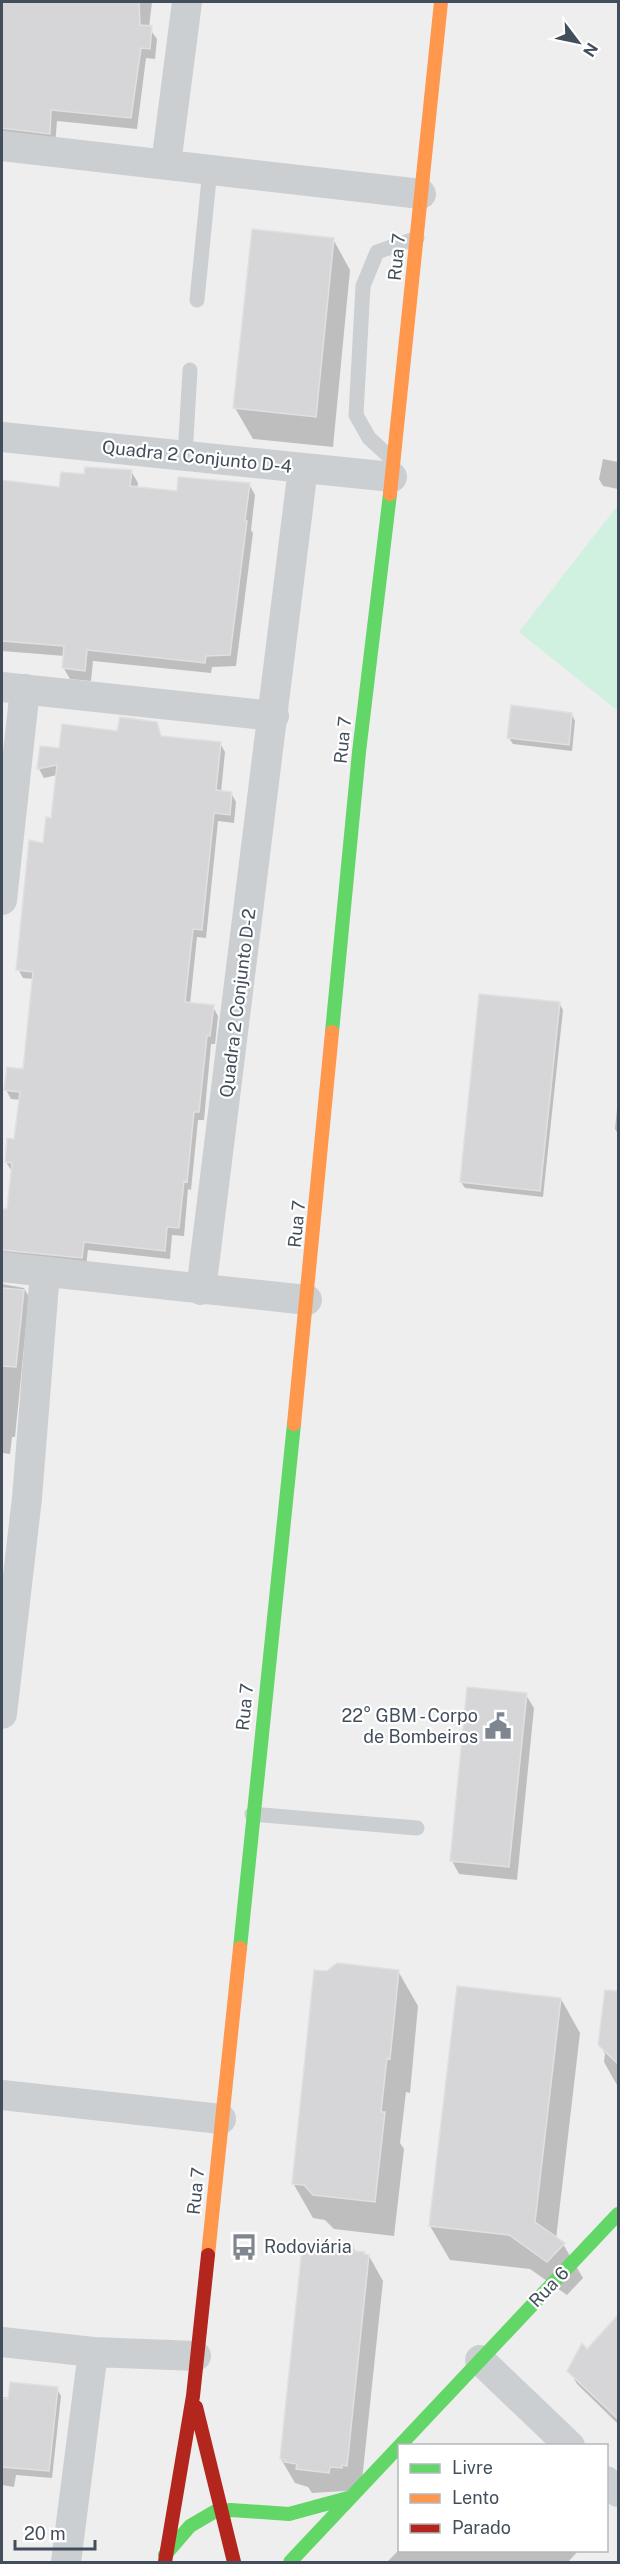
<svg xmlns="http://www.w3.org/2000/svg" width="620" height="2564" font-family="'Public Sans',sans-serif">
	<rect width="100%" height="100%" fill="#efeeee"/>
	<path fill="#d0f1df" d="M618,505v206l-99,-79z"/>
	<path fill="#0003" d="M2,2h150l-3,26 8,11 -2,20 -9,-1 -9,71 -80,-8 -2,24 -53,-7z
		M333,239l17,31 -17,177 -80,-8 -18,-31z
		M603,459l15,3v-3v30l-15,-3 -4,-7z
		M131,471l7,12 -1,5 41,5 71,-9 6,11 -4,35 2,3 -17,133 -24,1 -1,6 -118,-12 -2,20 -21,-2 -7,-12 2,-11 -63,-5v-171l58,8 25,-12z
		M572,715l3,6 -3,30 -59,-7 -4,-6z
		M156,724l6,13 58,6 5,9 -4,40 10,1 5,9 -2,21 -16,-2 -12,117 -9,-1 -7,67 23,3 5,9 -3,28h-4l-7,76h-6l-7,70 -3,-1 -4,47 -12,-1 -2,24 -82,-9 -2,16 -84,-8v-48l6,1 3,-41 -5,-8 10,-21 5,-41 -10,-1 -5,-9 18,-20 10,-91 -11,-1 -5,-9 26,-124 8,-25 5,-45 -13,3 -5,-9 2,-21 20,2z
		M559,1003l4,7 -20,187 -78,-9 -4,-6z
		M618,1099v35l-3,-5z
		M2,1284l22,4 5,9 -14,140h-3l-2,17 -8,-1z
		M526,1695l8,13 -17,172 -58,-6 -7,-13z
		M398,1971l20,35 -8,87 -4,-1 -6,51 4,6 -10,87 -60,-7 -9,-9 -12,-2 -20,-35 34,-210z
		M605,1992l13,2v93l-14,-25 1,-8 -5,-9z
		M561,1999l19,34 -24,206 7,5 20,34 -16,17 -37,-26 -80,-9 -20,-34z
		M352,2246l4,6 13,4 14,25 -22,209 -49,3 -4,-6 -13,-4 -14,-24z
		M618,2317v107l-41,-40 -8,-14z
		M57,2389l4,7 -9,82 -36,-3 -2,12 -12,-2v6v-94l8,1z
		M400,2549v1l178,1 -10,11h-181z"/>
	<path fill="#d6d6d9" stroke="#e0e0e1" stroke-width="1.5" d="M2,2h137l1,23 12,1 -2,23 -9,-1 -10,70 -80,-8 -1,24 -48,-6z
		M252,229l82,9 -18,179 -83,-9z
		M85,467l47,3 -2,16 47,5 1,-14 72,6 -5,37 2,1 -17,134 -24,1 -1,7 -118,-13 -2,21 -23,-3 2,-22 -62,-5v-161l57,7 2,-15 23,2z
		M511,705l61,8 -3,32 -62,-7z
		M120,717l37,5 4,14 60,6 -5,48 16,2 -2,23 -16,-2 -12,117 -9,-1 -8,73 29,3 -4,31h-3l-8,76h-5l-7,70 -3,-1 -5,47 -12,-1 -2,24 -81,-9 -2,16 -80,-8v-41h5l5,-46 -7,-1 2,-24 7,1 6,-47 -16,-2 3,-23 16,2 10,-97 -17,-2 13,-130 14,3 3,-26 5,1 6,-53 -20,4 3,-23 19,2 3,-24 55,7z
		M479,994l81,8 -20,189 -80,-9z
		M2,1288l22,2 -8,77 -14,-1z
		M467,1687l60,6 -18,174 -59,-6z
		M337,1963l62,7 -9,89 -3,-1 -6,54h4l-10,90 -62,-7 -9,-10 -12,-1 22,-214 13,1z
		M457,1986l104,12 -26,224 30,21 -18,19 -38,-27 -80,-9z
		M605,1990l13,1v73l-20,-19z
		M320,2241l33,4v6l12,1 -1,2 5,1 -22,211 -5,-1v3l-12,-1 -1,6 -33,-4 1,-5 -13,-2 1,-2 -5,-1 22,-211 5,1v-3l12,1z
		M618,2315v104l-51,-48 15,-28 5,6z
		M10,2382l48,5 -9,84 -47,-4v-69l6,1z"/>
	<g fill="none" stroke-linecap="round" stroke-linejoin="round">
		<path stroke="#cccfd2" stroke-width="15" d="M197,300l13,-131
			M185,456l5,-86
			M393,460l-24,-22 -13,-23 7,-129 14,-34 40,-14
			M252,1814l165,14"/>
		<path stroke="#cccfd2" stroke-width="30" d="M2,146l419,48
			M166,164l21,-162
			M2,437l390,40
			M2,687l272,29
			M2,900l23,-211
			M2,1267l305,33
			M201,1290l102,-822
			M2,1714l25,-216 18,-226
			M2,2095l219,24
			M2,2342l91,10 103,4
			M480,2360l90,86
			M606,2481l12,11
			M66,2562l27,-210"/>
		<path stroke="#63d668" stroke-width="14" d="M332,1032l27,-280 31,-258
			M240,1948l54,-524
			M165,2555l25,-29 24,-14 17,-2 58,4 59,-16
			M290,2562l328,-348"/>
		<path stroke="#ff974d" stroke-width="14" d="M390,494l51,-492
			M294,1424l38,-392
			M208,2255l32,-307"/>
		<path stroke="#b3261e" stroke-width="14" d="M196,2407l38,155
			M165,2562l28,-166 15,-141"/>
	</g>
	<defs>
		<symbol id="civic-bare" viewBox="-9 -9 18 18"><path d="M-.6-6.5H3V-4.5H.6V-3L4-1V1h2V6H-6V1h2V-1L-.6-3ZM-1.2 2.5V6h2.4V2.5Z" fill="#7f868f" stroke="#fff" stroke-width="2.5" paint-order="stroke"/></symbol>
		<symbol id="bus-bare" viewBox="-9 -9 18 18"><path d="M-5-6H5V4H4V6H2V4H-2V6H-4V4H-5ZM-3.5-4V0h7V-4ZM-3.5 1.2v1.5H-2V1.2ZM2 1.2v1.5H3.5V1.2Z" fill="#7f868f" stroke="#fff" stroke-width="2.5" paint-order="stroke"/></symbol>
	</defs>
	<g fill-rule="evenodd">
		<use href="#civic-bare" x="479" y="1707" width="38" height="38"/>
		<use href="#bus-bare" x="225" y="2228" width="38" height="38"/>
	</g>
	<g text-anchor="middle" stroke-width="4.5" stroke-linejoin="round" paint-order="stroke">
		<g font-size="18" fill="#434e5c" stroke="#fff">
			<text transform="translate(397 257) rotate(-84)" y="6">Rua 7</text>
			<text transform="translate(197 457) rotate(6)" y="6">Quadra 2 Conjunto D-4</text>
			<text transform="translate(343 740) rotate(-84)" y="6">Rua 7</text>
			<text transform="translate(238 1003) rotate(-83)" y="6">Quadra 2 Conjunto D-2</text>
			<text transform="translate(297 1224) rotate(-84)" y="6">Rua 7</text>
			<text transform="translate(245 1707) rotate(-84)" y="6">Rua 7</text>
			<text transform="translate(196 2191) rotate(-84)" y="6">Rua 7</text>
			<text transform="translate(549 2287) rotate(-46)" y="6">Rua 6</text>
		</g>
		<g font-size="18" fill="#434e5c" stroke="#fff" text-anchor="end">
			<text x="478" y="1722">22° GBM - Corpo<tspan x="478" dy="21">de Bombeiros</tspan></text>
			<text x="264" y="2253" text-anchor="start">Rodoviária</text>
		</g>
	</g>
	<rect width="620" height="2564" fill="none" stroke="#434e5c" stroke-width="6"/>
	<rect x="398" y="2444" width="210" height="108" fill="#ffffff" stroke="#b4b8be" stroke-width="1.5"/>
	<rect x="410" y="2464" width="30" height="9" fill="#63d668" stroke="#b4b8be" stroke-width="1.5"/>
	<text x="452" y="2474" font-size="18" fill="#434e5c">Livre</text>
	<rect x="410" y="2494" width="30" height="9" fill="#ff974d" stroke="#b4b8be" stroke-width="1.5"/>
	<text x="452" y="2504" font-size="18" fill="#434e5c">Lento</text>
	<rect x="410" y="2524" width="30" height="9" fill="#b3261e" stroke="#b4b8be" stroke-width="1.5"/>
	<text x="452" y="2534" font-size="18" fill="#434e5c">Parado</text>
	<g transform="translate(578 42) rotate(122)" stroke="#ffffff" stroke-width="4.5" paint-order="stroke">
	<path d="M0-4.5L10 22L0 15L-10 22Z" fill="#434e5c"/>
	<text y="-9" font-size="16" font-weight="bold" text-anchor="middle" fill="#434e5c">N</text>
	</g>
	<path d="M15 2540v9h80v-9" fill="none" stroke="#434e5c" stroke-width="3"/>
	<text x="24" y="2540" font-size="18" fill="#434e5c" stroke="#ffffff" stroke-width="4.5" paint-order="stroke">20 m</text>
</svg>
